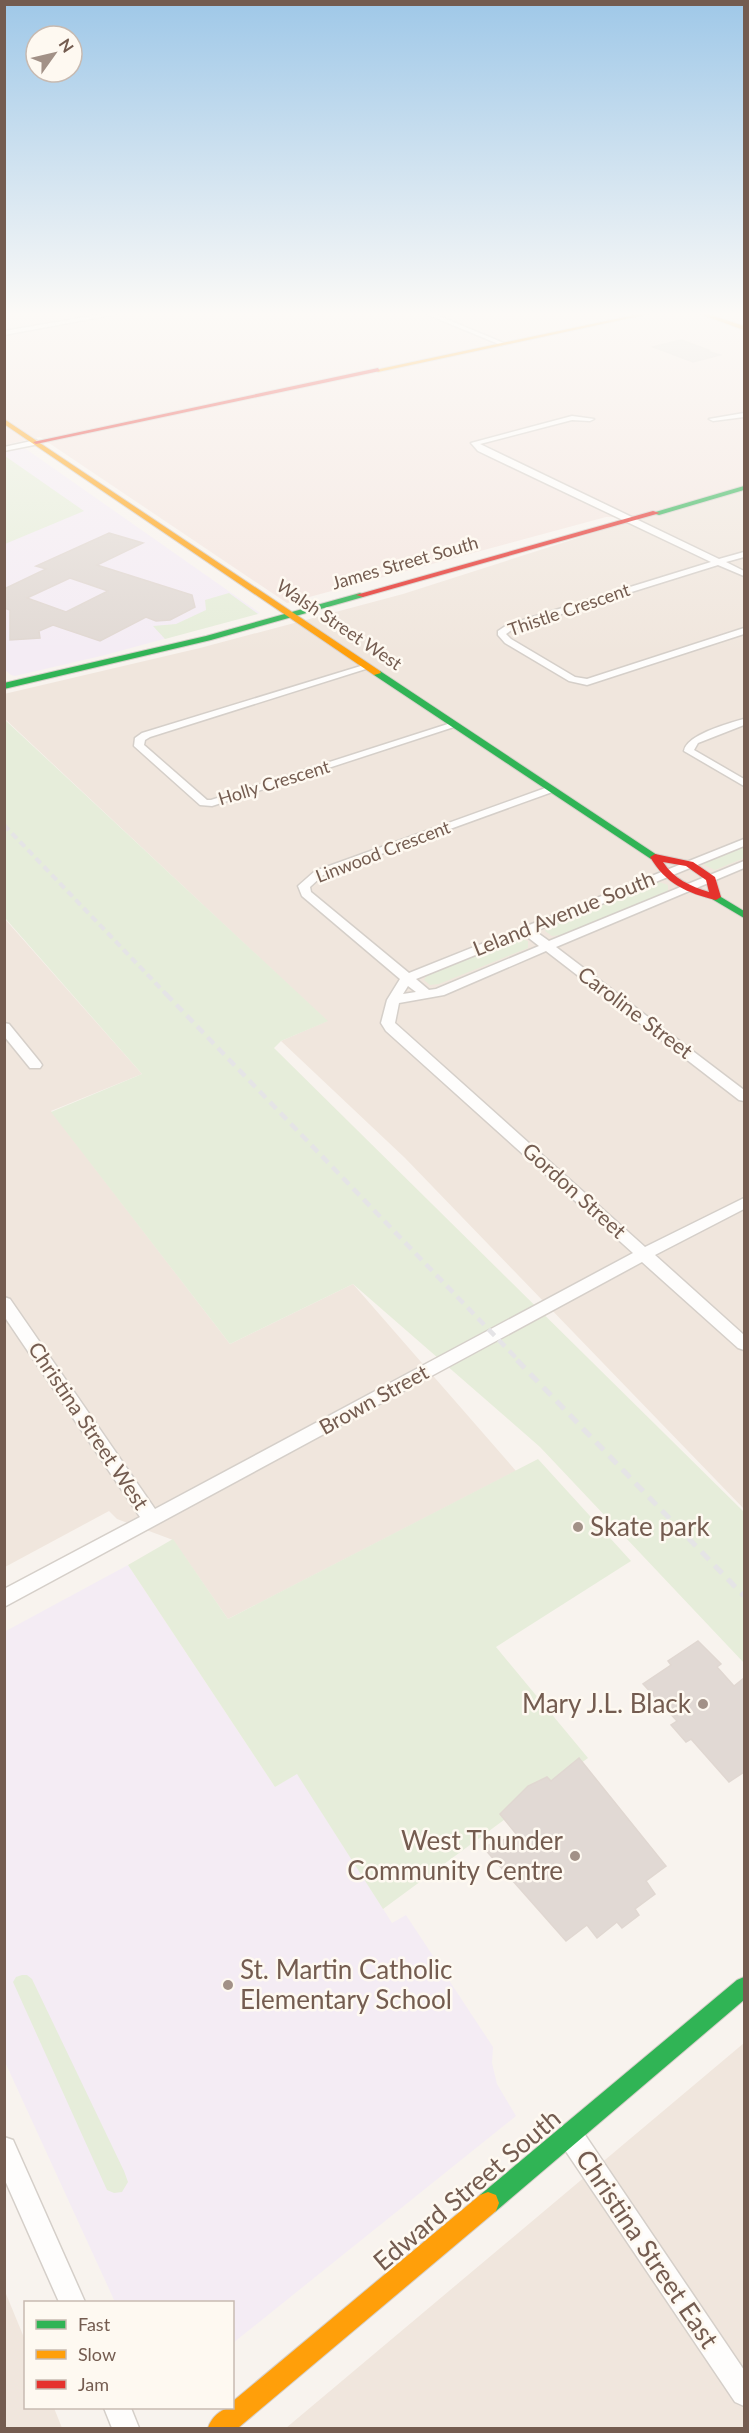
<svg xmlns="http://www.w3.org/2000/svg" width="749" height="2433" font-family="Lato,sans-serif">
	<rect width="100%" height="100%" fill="#f8f3ee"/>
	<path fill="#f0e6dd" d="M744,489v1020l-339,-351 -124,-117 46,-20 -322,-302 -1,-25 196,-46 203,-54 237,-76z
		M4,918l138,156 -91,37 179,233 123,-60 163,187 -288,148 -55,-79 -56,-21 -8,-8 -104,56z
		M744,2043v385h-458z
		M4,2289l21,51 1,68h28l8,20h-57z"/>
	<path fill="#f4e6e0" d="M4,314h740v175l-104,29 -34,-1 -319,86 -247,-166 -35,8z"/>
	<path fill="#f4ecf4" d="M20,449h6l234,164 -155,42 -90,21 -4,-1 -6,-5v-218z
		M128,1565l147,222 22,-14 95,150 14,-8 87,132 -1,16 5,21 19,32 -283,227 -1,-41h-117l-110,-240 -1,-430z"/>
	<path fill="#e6edda" d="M4,456h1l79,55 -79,33z
		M229,593l29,21 -93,25 -12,-13 23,-2 30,-14 -1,-10z
		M4,719l324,302 -47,20 -7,7 470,464v151l-204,-216 -187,-163 -123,60 -179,-232 91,-38 -137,-156z
		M744,847v11l-29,12 -11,-5 2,-3z
		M656,881l12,4v6l-106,44 -10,1 -7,-5 4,-6z
		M519,938l9,3v7l-89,36 -9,1 -6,-5 3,-5z
		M538,1459l93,102 -135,86 92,111 -205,151 -86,-135 -22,13 -147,-222 45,-26 55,80z
		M22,1975h5l5,4 92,192 4,11 -6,10 -8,1 -7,-3 -94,-208 3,-5z"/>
	<path fill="#e1d9d4" stroke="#e0d7d1" stroke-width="1.5" fill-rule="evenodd" d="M681,340l28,10 -2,1 13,4 -27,7 -40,-15z
		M109,533l34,10 -46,22 95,30 3,12 -25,13 -14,1 -10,-4 -46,24 -47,-16 -14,6 1,7 -30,2v-30l-6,-2v-19l42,-20 -10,-3zM70,578l38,13 -42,21 -39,-14z
		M698,1641l23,23 -4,3 17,19 10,-8v94l-15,10 -38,-43 -5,3 -15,-17 6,-4 -34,-37 28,-19 -3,-4z
		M579,1758l87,108 -20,15 9,13 -20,15 4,6 -17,13 -5,-6 -20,16 -10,-13 -21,16 -83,-94 34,-12 -17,-21 28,-28 19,-9 4,4z"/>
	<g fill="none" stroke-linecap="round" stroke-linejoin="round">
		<defs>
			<path id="street" d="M104,314h13l-113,21v-4z
				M426,314h8l72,30 -5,1z
				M744,413v4l-31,4 -4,-2z
				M572,416l22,3 -4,2 -18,-1 -92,24 239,115 25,-7v5l-18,5 18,9v5l-26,-11 -205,64 -7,5 5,5 64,38 12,2 154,-50 3,-1v6l-157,51 -18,-4 -64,-38 -7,-8v-4l9,-6 204,-63 -233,-111 -7,-8z
				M36,440l3,4 -35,7v-4z
				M364,665l8,2 -222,70 -5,3 -1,5 63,55h4l240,-77 9,2 -248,81 -12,-1 -66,-59 1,-8 7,-5z
				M744,719v6l-46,18 -4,7 50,29v7l-60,-35c2,-16 45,-28 60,-32z
				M551,786l5,3 -1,2 -232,84 -13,12 1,5 98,81 335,-134v7l-209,85 14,10 195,-80v7l-188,79 188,143v11l-5,-1 -193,-149 -102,44 -45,8 -4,20 250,224 99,-49v11l-89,46 89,80v15l-6,-2 -96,-86 -638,345v-18l136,-72 -136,-201v-19l6,2 145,210 478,-256 -247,-222 -5,-8 6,-23 13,-21 -98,-83 -4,-10 17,-15zM525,935l14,11 -103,43 -7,1 -13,-11zM408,986l8,6 -13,2z
				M4,1023l5,1 31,38 2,3 -2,3h-10l-26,-32z
				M570,2123l9,3 165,244v36l-9,-4 -174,-258 -3,-9 3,-9z
				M4,2137l9,3 72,162h-26l-55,-124z
				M104,2408h27l8,20h-27z"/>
			<path id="fast" d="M744,486v4l-85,25 -7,-2z
				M360,593l4,2 -1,2 -152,43 -207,49v-6l202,-47z
				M374,671h6l280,186 -1,2h-8l-277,-184z
				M716,894l28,17v7l-32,-19 -1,-2z
				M744,1977v23l-248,211 -8,3 -8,-3 -3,-8 3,-8 257,-215z"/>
			<path id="slow" d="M639,314h10l-271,58 -3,-2z
				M700,314h8l36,12v4z
				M4,419l376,252 1,2 -7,2 -370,-251z
				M488,2192l8,3 3,8 -3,8 -258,217h-30c3,-10 13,-20 24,-20v-6l248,-207z"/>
			<path id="jam" d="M378,368l2,3 -344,73 -3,-2z
				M653,511l7,2 -297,84 -7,-2z
				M655,854l38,8 22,15 6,20 -5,3c-29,-7 -50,-16 -66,-43zM663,862l23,4 20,14 3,12c-19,-6 -35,-13 -46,-30z"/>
		</defs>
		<use href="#street" stroke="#d5cfc9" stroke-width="3"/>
		<use href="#fast" stroke="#d6cfc9" stroke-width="2"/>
		<use href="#slow" stroke="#d6cfc9" stroke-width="2"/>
		<use href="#jam" stroke="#d6cfc9" stroke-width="2"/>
		<use href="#street" fill="#fefdfc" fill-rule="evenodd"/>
		<use href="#fast" fill="#30b455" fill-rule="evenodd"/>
		<use href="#slow" fill="#ff9f0a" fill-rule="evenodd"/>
		<use href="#jam" fill="#e5322d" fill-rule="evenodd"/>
		<path stroke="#e5e4e6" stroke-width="4" stroke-dasharray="7 4.5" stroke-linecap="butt" d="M4,825l163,170"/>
		<path stroke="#e5e4e6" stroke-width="4.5" stroke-dasharray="9 6" stroke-linecap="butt" d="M166,994l353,367"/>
		<path stroke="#e5e4e6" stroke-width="5" stroke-dasharray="11 8" stroke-linecap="butt" d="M517,1360l227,236"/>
	</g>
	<linearGradient id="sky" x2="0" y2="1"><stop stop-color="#9fc8e8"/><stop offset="0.48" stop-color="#fcfaf7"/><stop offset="1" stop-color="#fcfaf7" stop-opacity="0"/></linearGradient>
	<rect width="749" height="654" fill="url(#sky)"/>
	<g fill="#a29187" stroke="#fef9f1" stroke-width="2">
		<circle cx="578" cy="1527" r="6"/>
		<circle cx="703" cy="1704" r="6"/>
		<circle cx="575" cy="1856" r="6"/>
		<circle cx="228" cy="1985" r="6"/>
	</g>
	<g text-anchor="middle" stroke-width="5" stroke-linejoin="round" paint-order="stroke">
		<g font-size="18" fill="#745c50" stroke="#fef9f1">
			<text transform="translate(405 563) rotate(-16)" y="6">James Street South</text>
			<text transform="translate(569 610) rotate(-19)" y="6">Thistle Crescent</text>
			<text transform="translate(339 625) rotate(34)" y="6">Walsh Street West</text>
			<text transform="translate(274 783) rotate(-17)" y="6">Holly Crescent</text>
			<text transform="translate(383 852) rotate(-21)" y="6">Linwood Crescent</text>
		</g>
		<g font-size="21" fill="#745c50" stroke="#fef9f1">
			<text transform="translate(564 914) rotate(-22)" y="7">Leland Avenue South</text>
			<text transform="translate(635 1013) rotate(37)" y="7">Caroline Street</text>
			<text transform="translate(574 1191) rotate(42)" y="7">Gordon Street</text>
			<text transform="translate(374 1400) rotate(-29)" y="7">Brown Street</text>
			<text transform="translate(88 1426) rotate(56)" y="7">Christina Street West</text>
		</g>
		<g font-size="26" fill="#745c50" stroke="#fef9f1" text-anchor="start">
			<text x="590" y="1536">Skate park</text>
			<text x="691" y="1713" text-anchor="end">Mary J.L. Black</text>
			<text x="563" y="1850" text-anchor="end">West Thunder<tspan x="563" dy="30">Community Centre</tspan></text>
			<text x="240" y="1979">St. Martin Catholic<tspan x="240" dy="30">Elementary School</tspan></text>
		</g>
		<g font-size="26" fill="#745c50" stroke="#fef9f1">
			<text transform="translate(467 2190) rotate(-40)" y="9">Edward Street South</text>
			<text transform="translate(647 2249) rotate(56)" y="9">Christina Street East</text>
		</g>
	</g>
	<rect width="749" height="2433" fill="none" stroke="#745c50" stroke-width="12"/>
	<rect x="24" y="2301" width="210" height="108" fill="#fef9f1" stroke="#c7bab1" stroke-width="1.5"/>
	<rect x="36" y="2320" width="30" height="9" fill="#30b455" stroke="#c7bab1" stroke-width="1.5"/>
	<text x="78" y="2331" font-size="18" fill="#745c50">Fast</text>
	<rect x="36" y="2350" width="30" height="9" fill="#ff9f0a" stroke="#c7bab1" stroke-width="1.5"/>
	<text x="78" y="2361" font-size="18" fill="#745c50">Slow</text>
	<rect x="36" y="2380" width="30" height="9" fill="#e5322d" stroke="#c7bab1" stroke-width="1.5"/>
	<text x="78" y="2391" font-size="18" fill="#745c50">Jam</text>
	<g transform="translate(54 54) rotate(56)"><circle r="28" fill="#fef9f1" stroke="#c7bab1" stroke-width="1.5"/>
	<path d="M0-4.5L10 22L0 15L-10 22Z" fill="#a29187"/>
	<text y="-9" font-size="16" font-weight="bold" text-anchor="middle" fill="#745c50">N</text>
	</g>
</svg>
